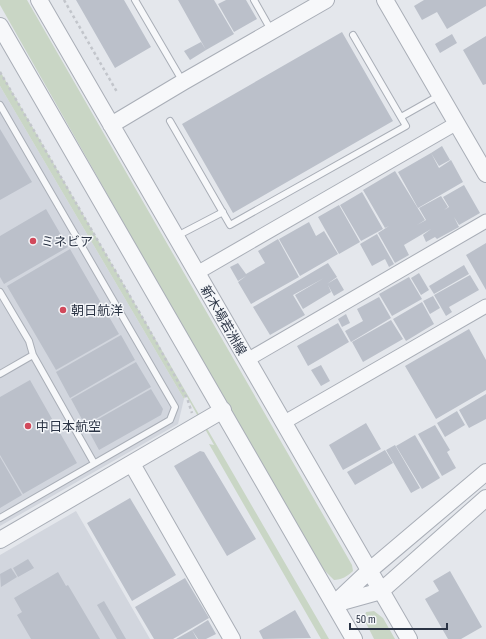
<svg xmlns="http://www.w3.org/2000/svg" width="486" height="639" font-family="'Sofia Sans Condensed','Noto Sans JP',sans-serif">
	<rect width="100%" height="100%" fill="#e4e7ec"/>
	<path fill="#d2d6de" d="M0,86l184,313 -6,25 -178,102z
		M76,511l74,128h-150v-84z"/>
	<path fill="#c9d6c5" d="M0,0h27l325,565 1,6c-5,5 -12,9 -19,9l-12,-12 -59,-99 -263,-464z
		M0,71l329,568h-8l-112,-195 5,1 -28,-50 -2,4 -184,-313z
		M374,611l9,7 12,21h-21l-10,-20 2,-7z"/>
	<path fill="#bbc0ca" d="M76,0h48l27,47 -36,21z
		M178,0h36l20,34 -28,16z
		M226,0h20l11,19 -23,13 -16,-28z
		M424,0h62v6l-39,23 -10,-17 -15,8 -8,-14z
		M342,32l51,89 -160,92 -51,-89z
		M452,34l5,9 -17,10 -5,-9z
		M486,36v48l-3,1 -20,-35z
		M201,42l5,8 -16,10 -6,-9z
		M0,129l32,53 -32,18z
		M442,146l8,14 -11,6 -8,-13z
		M431,153l8,15 12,-8 12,22 -45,26 -20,-36z
		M395,171l30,49 -8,5 9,-5 -7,-12 22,-12 7,11 -4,3 5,-3 -6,-10 21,-12 16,28 -21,12 -5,-8 5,10 -22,12 -2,-2 -9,5 -3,-7 8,-6 -27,16 5,10 -14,8 -17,-30 11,-7 -4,2 -22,-38z
		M362,192l21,37 -22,12 -21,-36z
		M339,205l21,37 -21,12 -21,-37z
		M46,209l22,38 -64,37 -4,-7v-41z
		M309,222l7,14 8,-5 14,23 -38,22 -21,-37z
		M377,234l17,30 -5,3 -4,-8 -13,7 -12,-22z
		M278,239l21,38 -48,27 -13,-22 8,-6 -8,5 -8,-14 8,-4 8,11 19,-11 -7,-12z
		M486,243v47l-20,-35z
		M70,249l49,85 -63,36 -49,-84z
		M328,263l9,14 -10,7 10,-6 7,12 -10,6 -6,-11 3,7 -28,17 -8,-14 29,-17 -31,17 12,20 -35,20 -17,-28z
		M464,265l5,9 -35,20 -5,-8z
		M419,273l10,17 -8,5 -10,-17z
		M470,275l9,15 -30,17 3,5 -6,4 -12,-21z
		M409,277l13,22 -30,17 -13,-22z
		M433,296l7,12 -10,6 -7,-13z
		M379,297l12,21 -40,24 -6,-11 18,-10 -6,-12z
		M422,302l12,22 -28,17 -13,-22z
		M346,314l4,9 -8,4 -4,-8z
		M391,320l12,19 -40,23 -11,-20z
		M338,323l11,19 -41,24 -11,-20z
		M469,329l17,31v30l-50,29 -31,-53z
		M121,335l14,25 -65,38 -14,-26z
		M136,362l15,25 -66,38 -14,-26z
		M321,365l9,16 -9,5 -10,-16z
		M30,380l47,83 -54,31 -23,-39v-58z
		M151,389l12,20 -2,6 -62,35 -13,-24z
		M486,394v25l-17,9 -10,-18z
		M457,411l8,14 -20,12 -8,-14z
		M366,423l15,26 -38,21 -14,-25z
		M435,425l15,25 -3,2 9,16 -14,8 -24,-42z
		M415,435l25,43 -18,11 -26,-43z
		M395,445l25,43 -9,5 -25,-43z
		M385,450l8,13 -38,22 -8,-13z
		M200,451l4,1 52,87 -29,17 -53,-90z
		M0,457l22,38 -22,13z
		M130,498l46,77 -44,26 -45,-78z
		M28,559l6,9 -16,9 -5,-9z
		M11,568l6,9 -16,10 -1,-13z
		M450,571l32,56 -21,12h-13l-23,-40 14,-8 -6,-10z
		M58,572l8,14 2,-1 32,54h-69l-14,-24 5,-3 -8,-14z
		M185,578l24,40 -36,21h-19l-19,-32z
		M104,601l22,38h-9l-20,-34z
		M295,610l16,28 -48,1 -4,-8z
		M208,620l8,14 -10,5h-8l-6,-9z
		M192,630l5,9h-21z"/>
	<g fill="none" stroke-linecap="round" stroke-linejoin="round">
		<defs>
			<path id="service" d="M135,0l48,82
				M254,0l17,30
				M0,105l175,302 -5,13 -170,98
				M401,117l39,-22
				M170,121l60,104 176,-99 -53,-91
				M177,236l46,-24
				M0,292l29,49 4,14 -33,19
				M33,355l61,108"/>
			<path id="minor" d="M197,273l260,-150
				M247,360l239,-139
				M283,423l203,-117"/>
			<path id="tertiary" d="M39,0l370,639
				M385,0l101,174
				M0,26l354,613
				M111,125l72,-43 143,-82
				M132,464l100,175
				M0,540l223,-130
				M338,603l43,-12 105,-93
				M334,604l36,-34 116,-98"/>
		</defs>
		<use href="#service" stroke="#a9aeb7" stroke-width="8"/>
		<use href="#minor" stroke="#a9aeb7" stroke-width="15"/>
		<use href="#tertiary" stroke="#a9aeb7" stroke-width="18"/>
		<path stroke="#c2c5cb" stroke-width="2.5" stroke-dasharray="3 3" stroke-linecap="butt" d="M64,0l53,92
			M0,72l145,250 42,76 5,15"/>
		<use href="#service" stroke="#f7f8fa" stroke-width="6"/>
		<use href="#minor" stroke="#f7f8fa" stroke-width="13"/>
		<use href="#tertiary" stroke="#f7f8fa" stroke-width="16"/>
	</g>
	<g fill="#d1495b" stroke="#f4f6f9" stroke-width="1.5">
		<circle cx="33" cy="241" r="4"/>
		<circle cx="63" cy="310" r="4"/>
		<circle cx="28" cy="426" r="4"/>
	</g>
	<g text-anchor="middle" stroke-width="3" stroke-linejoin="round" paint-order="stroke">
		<g font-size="13" fill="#2b3445" stroke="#f4f6f9" text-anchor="start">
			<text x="41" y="246">ミネビア</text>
			<text x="71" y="315">朝日航洋</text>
			<text x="36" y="431">中日本航空</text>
		</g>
		<g font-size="13" fill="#2b3445" stroke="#f4f6f9">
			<text transform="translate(224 320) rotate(60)" y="5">新木場若洲線</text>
		</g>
	</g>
	<path d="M350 623v6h97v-6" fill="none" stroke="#2b3445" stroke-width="2"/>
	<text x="356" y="623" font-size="12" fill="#2b3445" stroke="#f4f6f9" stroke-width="3" paint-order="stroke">50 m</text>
</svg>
